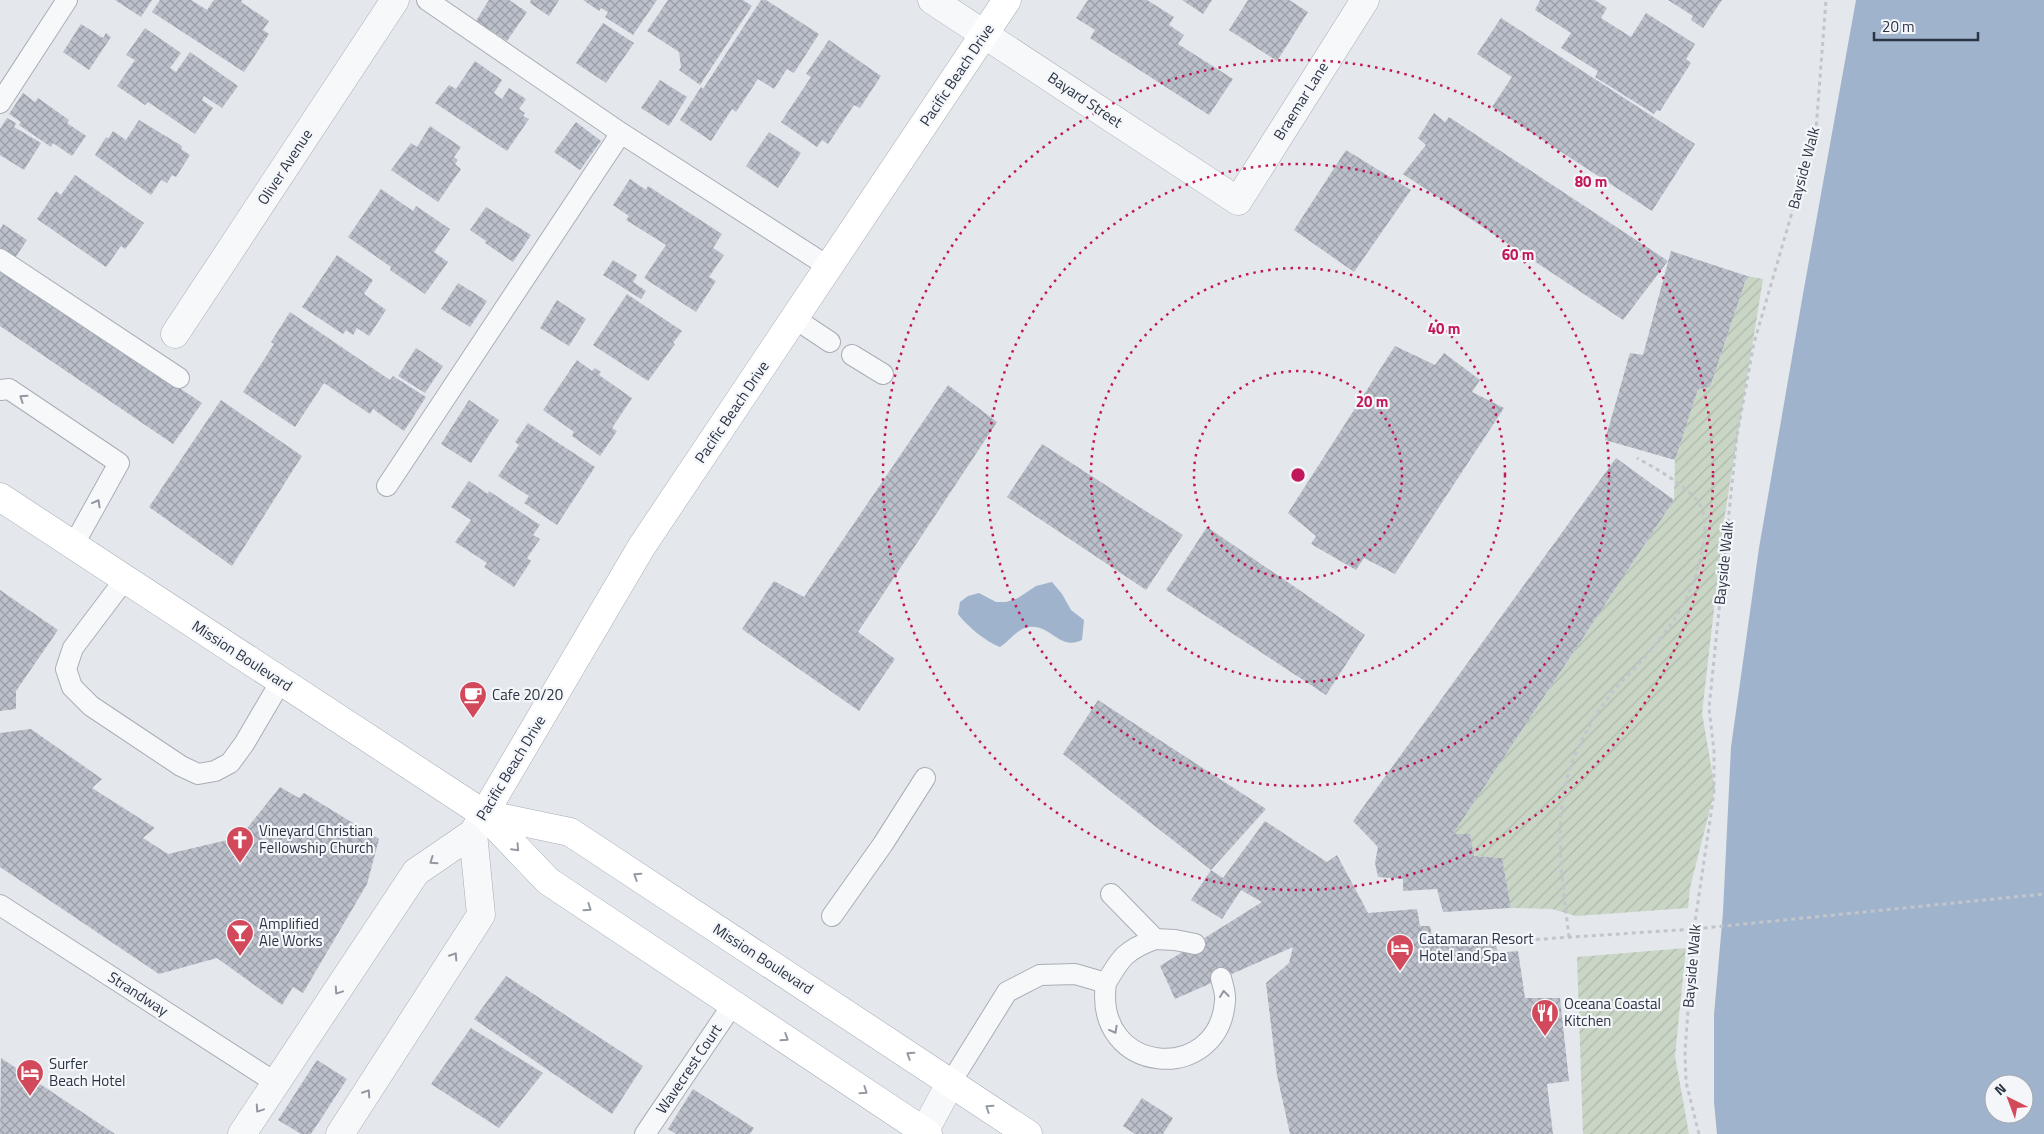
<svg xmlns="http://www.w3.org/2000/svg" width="2044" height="1134" font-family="'Titillium Web',sans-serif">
	<defs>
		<pattern id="garden-furrows" width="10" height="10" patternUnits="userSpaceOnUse" patternTransform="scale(1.25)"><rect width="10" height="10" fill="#c9d6c5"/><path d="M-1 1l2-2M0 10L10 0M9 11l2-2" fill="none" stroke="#adb8ab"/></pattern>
		<pattern id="building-cross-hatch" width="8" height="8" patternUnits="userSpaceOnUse" patternTransform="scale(1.25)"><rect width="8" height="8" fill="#bbc0ca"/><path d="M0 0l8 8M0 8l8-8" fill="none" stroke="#989da6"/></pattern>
	</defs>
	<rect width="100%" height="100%" fill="#e4e7ec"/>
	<path fill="url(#garden-furrows)" d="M1747,276l16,3 -38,235 -23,199 13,76 -25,99 -2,20 -112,8 -24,-7 -41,-1 -9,-50 -28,-2 -4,-22h-17l221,-334 1,-40 23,-71 12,-2z
		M1686,948l-11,108 14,78h-106l-6,-177z"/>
	<path fill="#9fb4cc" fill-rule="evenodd" d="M1856,0h188v1134h-327l-3,-32v-87l9,-103 8,-165 28,-199 44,-254zM1994,1084h30v30h-30z
		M1052,582l10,12 9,16 13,10 -2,20c-23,11 -31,-16 -53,-13 -11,1 -20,14 -29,20 -15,-6 -32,-20 -42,-33l2,-12 8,-6 11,-3 17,9h10l12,-4 18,-12z"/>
	<path fill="url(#building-cross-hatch)" d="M115,0h37l-11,17z
		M160,0h31l16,10 7,-10h28l-1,2 28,19 -6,9 6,4 -25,38 -92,-60z
		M489,0h20l18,12 -20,29 -31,-20z
		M531,0h28l-10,16 -19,-13z
		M583,0h74l-24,35 -28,-18 3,-5 -7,-4 -2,3z
		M668,0h75l9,6 -52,79 -21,-15 2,-3 -2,-15 -32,-21z
		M761,0h5l53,34 -25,39 -7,-4 -13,20 -16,-10 -22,33 -4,-3 -21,32 -31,-21 21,-33 2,2z
		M1088,0h59l27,17 -5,8 15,10 -6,9 55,35 -24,36 -119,-77 5,-8 -19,-12z
		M1182,0h30l-9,14z
		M1248,0h41l19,12 -31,49 -48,-31z
		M1540,0h55l12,8 -6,10 30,19 15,-24 49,31 -9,15 5,4 -31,48 -3,-1 -3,4 -59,-37 3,-6 -37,-23 10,-15 -36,-23z
		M1668,0h54l-19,28 -12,-8 2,-4z
		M1501,18l194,126 -43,67 -160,-104 20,-30 -35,-23z
		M603,23l31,20 -28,40 -30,-20z
		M81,24l22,14 3,-5 5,4 -22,33 -26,-18z
		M145,28l36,25 -11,15 6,4 14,-20 48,34 -16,22 -18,-12 -2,4 11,8 -18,26 -47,-32 -3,3 -28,-19 18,-26 -9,-5z
		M829,40l52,36 -21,32 -6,-3 -26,39 -6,-4 -5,7 -36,-25 30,-45 -5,-3z
		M475,61l27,19 -8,13 8,6 7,-11 17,11 -7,10 6,4 -2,3 6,3 -22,32 -72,-48 14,-18 7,4z
		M660,80l27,17 -18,29 -28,-18z
		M23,93l12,9 3,-4 31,22 -2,3 19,13 -14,20 -19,-13 -2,4 -32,-22 2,-3 -12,-8z
		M1434,113l11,9 4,-5 219,144 -45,59 -220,-146 23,-29 -8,-7z
		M7,118l9,5 -2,4 27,16 -17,27 -24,-15v-26z
		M139,120l43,26 -1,3 9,6 -14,22 -4,-2 -5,8 -6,-3 -10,15 -56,-40 11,-18 2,2 5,-8 13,9z
		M576,122l25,19 -21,29 -26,-18z
		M430,126l31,21 -7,10 4,3 -3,4 6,5 -23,33 -47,-32 20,-27 6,4z
		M769,132l32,21 -23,35 -32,-22z
		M1346,150l65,40 -57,82 -60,-42z
		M75,175l69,48 -14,20 -5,6 -4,-3 -15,21 -69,-48 19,-28 5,4z
		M630,179l16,11 2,-4 74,48 -9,14 11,7 -15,22 7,4 -20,31 -52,-34 22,-33 -40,-25 3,-4 -16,-11z
		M381,189l32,22 3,-5 34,23 -16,23 14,10 -23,32 -35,-24 1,-3 -43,-30z
		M486,207l45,28 -18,27 -28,-19 1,-2 -16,-11z
		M3,224l24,16 -12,18 -15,-10v-18z
		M1671,251l76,25 -37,111 -12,2 -23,71 -70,-20 25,-87 13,2z
		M337,255l36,25 -9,14 22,16 -17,26 -12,-8 -4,7 -7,-5 -3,4 -41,-27z
		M613,260l24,15 -4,7 13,9 -5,8 -38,-24z
		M0,269l202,134 -29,41 -173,-118z
		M458,283l29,18 -17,26 -29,-18z
		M627,294l55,37 -9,12 2,1 -27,37 -55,-36z
		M557,300l29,19 -17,27 -29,-18z
		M290,312l100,68 3,-4 33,21 -22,34 -31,-22 -3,5 -46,-31 -29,44 -52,-35 31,-48 -3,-2z
		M1395,346l40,19 9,-12 36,27 -8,12 32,16 -109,166 -31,-16 -8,12 -45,-26 5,-8 -28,-23z
		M416,348l27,18 -18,27 -27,-17z
		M577,360l15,11 3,-3 6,4 -2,3 33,23 -20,30 5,3 -17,25 -28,-20 2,-4 -31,-22z
		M948,385l49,37 -139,210 37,27 -36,52 -117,-82 32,-48 30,16z
		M221,400l81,56 -70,110 -83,-59z
		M469,400l30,20 -28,43 -30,-19z
		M528,423l67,44 -38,58 -33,-22 5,-7 -31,-20 21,-31 -4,-3z
		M1042,444l141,91 -37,55 -139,-93z
		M1616,458l58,42 -221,334h17l4,22 28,2 9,50 -68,4 -6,-23 -34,2v-12l-25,-2 -3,-14 3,-16 -25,-26z
		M469,481l19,13 1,-3 51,34 -7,10 7,4 -13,19 4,3 -17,26 -30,-20 3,-4 -32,-21 16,-22 -20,-13z
		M1207,527l158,108 -39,60 -160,-105z
		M0,590l58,40 -42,61v18l-16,2z
		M1098,700l168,109 -55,61 -148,-116z
		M31,729l71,50 -10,9 63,40 -12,10 25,16 72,-17 40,-50 19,11 5,-5 75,46 -12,45 -64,109 -10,-6 -11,18 -65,-47 -58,16 -159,-107v-134z
		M1265,821l62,41 10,-7 31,58 49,-4 3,17h10l2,10h11l-1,7 53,-1 3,11 20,-2 7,47h35l9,83 -22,3 6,50h-263l-13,-59 -11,-92 23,-20 4,-16 -118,52 -15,-33 102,-64 -21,-12 -19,29 -31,-19 20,-30 12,8z
		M506,976l137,90 -31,48 -138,-95z
		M471,1028l72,45 -44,55 -68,-44z
		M1,1058l114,76h-115z
		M317,1060l30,19 -36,55h-10l-23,-14z
		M693,1089l61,39 -4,6h-74l-8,-5z
		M1142,1098l31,20 -10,16h-28l-12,-8z"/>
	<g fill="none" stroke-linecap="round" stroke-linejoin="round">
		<defs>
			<path id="lane" d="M427,0l194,133 208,134
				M0,103l67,-103
				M0,259l179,119
				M794,318l36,24
				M852,355l31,19
				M0,390l9,-1 110,74 -46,83
				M387,486l234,-353
				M125,579l-52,69 -7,21 6,18 19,19 90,60 17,8 17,-3 15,-8 14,-19 37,-63
				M0,905l276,178
				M832,916l51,-72 42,-66
				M1155,939l20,1 20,4
				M1106,983c-13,93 113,102 119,18 1,-7 -2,-15 -4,-23
				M951,1082l56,-90 33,-17 35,-1 31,9c15,-26 20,-33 49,-44l-44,-45
				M645,1134l88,-130"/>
			<path id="street" d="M932,0l306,201 127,-201
				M175,334l220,-334
				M242,1134l174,-262 57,-39 11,-19
				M340,1134l141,-219 -8,-82
				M923,1134l28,-52"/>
			<path id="secondary" d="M484,814l158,-268 365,-546"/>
			<path id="primary" d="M0,497l484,317 64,67 380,253
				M484,814l86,18 458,302"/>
		</defs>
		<use href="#lane" stroke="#a9aeb7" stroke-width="22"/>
		<use href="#street" stroke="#a9aeb7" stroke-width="29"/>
		<use href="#secondary" stroke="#a9aeb7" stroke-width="29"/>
		<use href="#primary" stroke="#a3abb8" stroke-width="29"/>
		<path stroke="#c2c5cb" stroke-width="3" stroke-dasharray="4 4" stroke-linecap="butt" d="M1569,937c-7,-58 -18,-124 5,-180 9,-21 20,-41 34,-59 8,-11 18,-21 28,-31 33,-37 57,-67 66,-117 3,-14 5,-27 0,-41 -8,-20 -47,-41 -65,-51
			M1512,941l182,-12 350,-35
			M1699,1134l-13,-52 -1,-31 9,-122 20,-136v-42l-5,-43 28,-273 17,-92 62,-213 10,-130"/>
		<use href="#lane" stroke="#f7f8fa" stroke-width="20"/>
		<use href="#street" stroke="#f7f8fa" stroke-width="28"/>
		<use href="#secondary" stroke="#fff" stroke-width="28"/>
		<use href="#primary" stroke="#fff" stroke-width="28"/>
	</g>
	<defs><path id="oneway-chevron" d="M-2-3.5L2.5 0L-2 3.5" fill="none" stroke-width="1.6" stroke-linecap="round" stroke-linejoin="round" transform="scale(1.25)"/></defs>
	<g stroke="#9196a0">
		<use href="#oneway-chevron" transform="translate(23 398) rotate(-146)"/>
		<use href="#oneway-chevron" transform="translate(97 503) rotate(-61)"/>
		<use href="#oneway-chevron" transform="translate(433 861) rotate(145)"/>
		<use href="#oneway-chevron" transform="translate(454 956) rotate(-57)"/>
		<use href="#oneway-chevron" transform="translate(338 991) rotate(124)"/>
		<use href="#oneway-chevron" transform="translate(1224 994) rotate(-97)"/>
		<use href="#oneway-chevron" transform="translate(1114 1030) rotate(61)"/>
		<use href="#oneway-chevron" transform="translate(367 1093) rotate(-57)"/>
		<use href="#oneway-chevron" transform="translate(259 1109) rotate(124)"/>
	</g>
	<g stroke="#959aa2">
		<use href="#oneway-chevron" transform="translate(516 848) rotate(47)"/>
		<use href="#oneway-chevron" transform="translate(637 876) rotate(-147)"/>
		<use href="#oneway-chevron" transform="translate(588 908) rotate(34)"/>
		<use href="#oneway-chevron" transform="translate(785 1038) rotate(33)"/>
		<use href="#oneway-chevron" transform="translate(910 1055) rotate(-147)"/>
		<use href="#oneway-chevron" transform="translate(864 1091) rotate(34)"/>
		<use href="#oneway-chevron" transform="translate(989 1108) rotate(-146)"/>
	</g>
	<g fill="none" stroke="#c2185b" stroke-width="2.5" stroke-dasharray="2.5 5">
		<circle cx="1298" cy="475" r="104"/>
		<circle cx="1298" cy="475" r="207"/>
		<circle cx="1298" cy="475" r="311"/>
		<circle cx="1298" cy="475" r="415"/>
	</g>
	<defs>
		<symbol id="cafe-pin" viewBox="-11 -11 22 30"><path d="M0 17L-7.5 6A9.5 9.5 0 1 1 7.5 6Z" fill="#d1495b" stroke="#f4f6f9"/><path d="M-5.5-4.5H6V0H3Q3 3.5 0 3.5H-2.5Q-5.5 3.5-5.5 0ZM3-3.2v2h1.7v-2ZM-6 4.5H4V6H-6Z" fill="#fff"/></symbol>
		<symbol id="church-pin" viewBox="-11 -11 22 30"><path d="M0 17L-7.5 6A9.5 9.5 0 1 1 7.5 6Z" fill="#d1495b" stroke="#f4f6f9"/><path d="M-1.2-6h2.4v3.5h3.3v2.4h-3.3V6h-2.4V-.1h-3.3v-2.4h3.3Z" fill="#fff"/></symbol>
		<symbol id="bar-pin" viewBox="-11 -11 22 30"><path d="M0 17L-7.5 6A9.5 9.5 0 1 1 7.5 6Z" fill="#d1495b" stroke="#f4f6f9"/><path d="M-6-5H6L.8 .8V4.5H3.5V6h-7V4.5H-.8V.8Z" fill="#fff"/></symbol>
		<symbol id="hotel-pin" viewBox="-11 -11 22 30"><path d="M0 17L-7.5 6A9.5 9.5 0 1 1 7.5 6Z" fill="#d1495b" stroke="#f4f6f9"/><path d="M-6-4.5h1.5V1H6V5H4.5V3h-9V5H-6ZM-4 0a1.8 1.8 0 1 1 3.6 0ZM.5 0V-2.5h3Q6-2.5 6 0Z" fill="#fff"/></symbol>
		<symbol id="restaurant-pin" viewBox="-11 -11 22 30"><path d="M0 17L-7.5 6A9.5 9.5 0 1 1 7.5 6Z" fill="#d1495b" stroke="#f4f6f9"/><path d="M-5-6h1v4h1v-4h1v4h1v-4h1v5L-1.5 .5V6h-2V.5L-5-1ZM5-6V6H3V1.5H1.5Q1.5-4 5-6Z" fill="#fff"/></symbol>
	</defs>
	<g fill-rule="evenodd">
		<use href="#cafe-pin" x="457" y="679" width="32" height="43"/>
		<use href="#church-pin" x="224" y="824" width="32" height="43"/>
		<use href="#bar-pin" x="224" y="917" width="32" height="43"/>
		<use href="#hotel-pin" x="1384" y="932" width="32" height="43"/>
		<use href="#restaurant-pin" x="1529" y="997" width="32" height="43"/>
		<use href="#hotel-pin" x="14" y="1057" width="32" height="43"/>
	</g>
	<g text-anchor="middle" stroke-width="4.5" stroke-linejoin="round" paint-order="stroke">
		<g font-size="15" fill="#2b3445" stroke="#f4f6f9">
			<text transform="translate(957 75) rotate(-56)" y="5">Pacific Beach Drive</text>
			<text transform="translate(1085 100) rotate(34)" y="5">Bayard Street</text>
			<text transform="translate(1301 101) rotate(-58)" y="5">Braemar Lane</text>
			<text transform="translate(285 167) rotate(-57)" y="5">Oliver Avenue</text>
			<text transform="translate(1804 168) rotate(-75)" y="5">Bayside Walk</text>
			<text transform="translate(732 412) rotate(-56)" y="5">Pacific Beach Drive</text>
			<text transform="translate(1724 563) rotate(-84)" y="5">Bayside Walk</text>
			<text transform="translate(242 656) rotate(33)" y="5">Mission Boulevard</text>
			<text transform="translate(511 768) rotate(-59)" y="5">Pacific Beach Drive</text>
			<text transform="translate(763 959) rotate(33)" y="5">Mission Boulevard</text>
			<text transform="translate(1692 966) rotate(-85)" y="5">Bayside Walk</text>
			<text transform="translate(138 994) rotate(33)" y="5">Strandway</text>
			<text transform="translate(689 1069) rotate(-56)" y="5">Wavecrest Court</text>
		</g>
		<g font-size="15" fill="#2b3445" stroke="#f4f6f9" text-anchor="start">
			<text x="492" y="700">Cafe 20/20</text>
			<text x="259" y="836">Vineyard Christian<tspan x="259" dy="17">Fellowship Church</tspan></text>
			<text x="259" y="929">Amplified<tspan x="259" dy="17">Ale Works</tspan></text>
			<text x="1419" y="944">Catamaran Resort<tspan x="1419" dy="17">Hotel and Spa</tspan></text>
			<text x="1564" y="1009">Oceana Coastal<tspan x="1564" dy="17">Kitchen</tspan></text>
			<text x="49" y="1069">Surfer<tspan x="49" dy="17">Beach Hotel</tspan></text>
		</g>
	</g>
	<circle cx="1298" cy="475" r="8" fill="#c2185b" stroke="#f4f6f9" stroke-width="2.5"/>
	<g font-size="15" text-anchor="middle" font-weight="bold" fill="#c2185b" stroke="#f4f6f9" stroke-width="4.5" stroke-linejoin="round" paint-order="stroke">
		<text x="1591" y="187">80 m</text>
		<text x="1518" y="260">60 m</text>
		<text x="1444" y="334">40 m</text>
		<text x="1372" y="407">20 m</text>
	</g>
	<g transform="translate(2009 1099) rotate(318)"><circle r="24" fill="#f4f6f9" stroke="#a4a8b1"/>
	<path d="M0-4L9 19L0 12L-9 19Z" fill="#d1495b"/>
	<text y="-8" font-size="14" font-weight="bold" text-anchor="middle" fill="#2b3445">N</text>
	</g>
	<path d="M1874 32v8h104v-8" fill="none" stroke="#2b3445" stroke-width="2.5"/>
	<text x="1882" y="32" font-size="15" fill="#2b3445" stroke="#f4f6f9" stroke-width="4" paint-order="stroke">20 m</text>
</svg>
